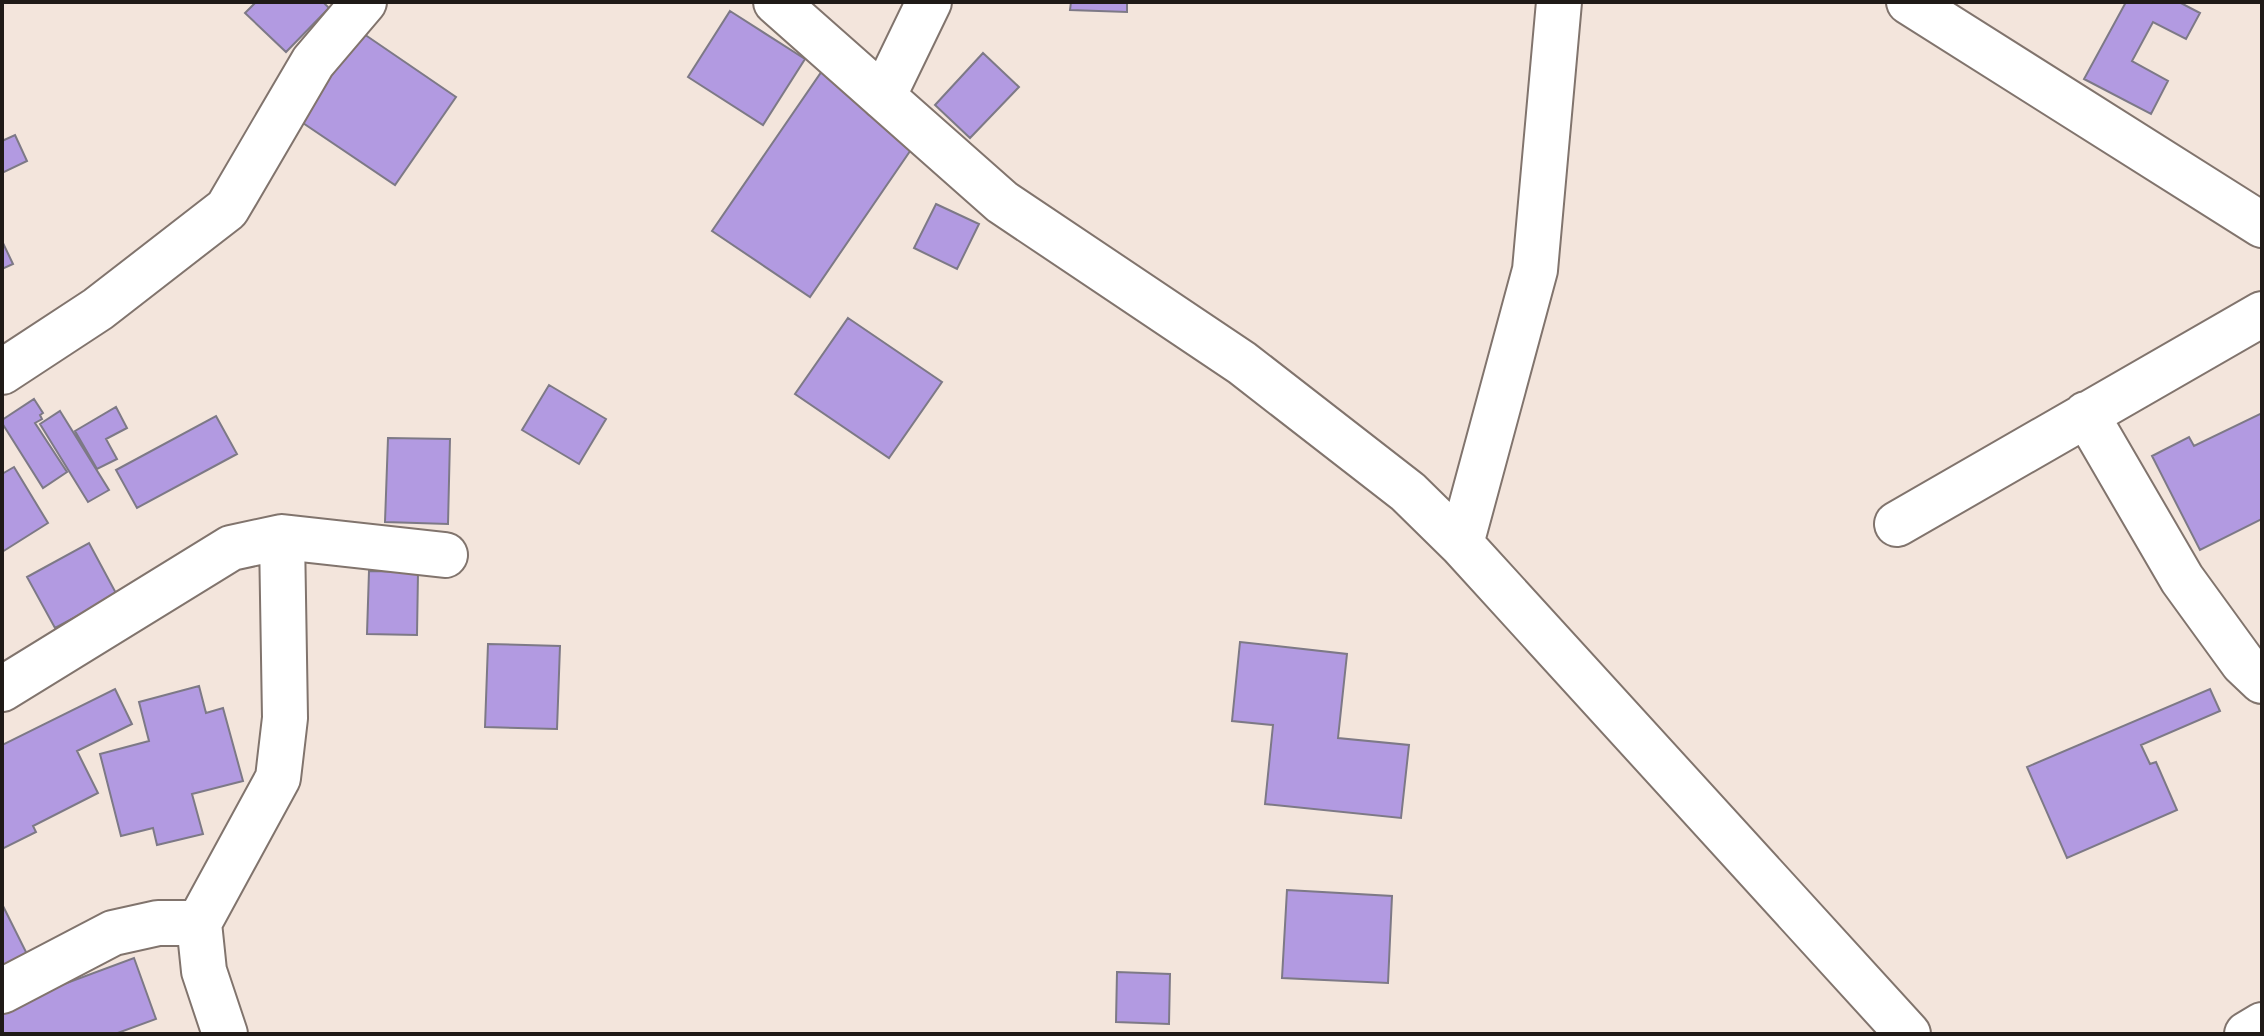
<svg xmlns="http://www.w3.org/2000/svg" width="2264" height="1036" font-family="'PT Serif',serif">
	<rect width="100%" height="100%" fill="#f3e5dc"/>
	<path fill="#b29ae1" stroke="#7d7986" stroke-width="2" d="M256,2h67l6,6 -43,44 -41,-39z
		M1071,2h56v10l-57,-2z
		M2126,2h53l21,11 -14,26 -33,-17 -21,39 36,20 -17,33 -67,-35z
		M730,11l75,48 -42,66 -75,-48z
		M361,32l95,65 -61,88 -95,-64z
		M983,53l36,34 -49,51 -35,-33z
		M822,71l97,67 -109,159 -98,-66z
		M15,135l12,26 -25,12v-32z
		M936,204l43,20 -22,45 -43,-21z
		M2,241l11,23 -11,5z
		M848,318l94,64 -53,76 -94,-64z
		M549,385l57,34 -27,45 -57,-34z
		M34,399l9,14 -3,2 2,4 -7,4 32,49 -24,16 -41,-65v-3z
		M116,407l11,21 -21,11 11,20 -20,10 -22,-38z
		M60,411l49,79 -21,12 -48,-78z
		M2262,413v106l-62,31 -48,-94 37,-19 5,9z
		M216,416l21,38 -100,54 -21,-38z
		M388,438l62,1 -2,85 -63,-2z
		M14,467l34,56 -46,29v-78z
		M89,543l28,52 -62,33 -28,-51z
		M369,571l49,1 -1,63 -50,-1z
		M1240,642l107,12 -9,84 71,7 -8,73 -136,-14 8,-79 -41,-4z
		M488,644l72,2 -3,83 -72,-2z
		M199,686l7,27 17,-5 20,73 -51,13 11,40 -46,11 -4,-17 -32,8 -21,-82 49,-13 -10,-39z
		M115,689l17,35 -55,27 21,42 -65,33 3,6 -34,17v-104z
		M2210,689l10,22 -79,34 9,19 6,-2 21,48 -110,48 -40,-91z
		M1287,890l105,6 -4,87 -106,-5z
		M2,904l26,52 -26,13z
		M134,958l22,61 -41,15h-113v-27z
		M1117,972l53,2 -1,50 -53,-2z"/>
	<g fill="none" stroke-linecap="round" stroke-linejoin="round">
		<defs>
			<path id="street" d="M776,2l226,200 240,161 166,129 53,52 447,490
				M1909,2l353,223
				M883,97l46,-95
				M2,372l96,-63 129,-100 86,-147 51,-60
				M2086,414l96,165 61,84 19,18
				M1897,524l365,-210
				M1461,544l74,-274 24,-268
				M2,689l229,-141 51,-11 163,18
				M2,991l111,-58 45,-10h41
				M225,1034l-21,-63 -5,-48 79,-145 7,-60 -3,-181
				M2247,1034l15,-9"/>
		</defs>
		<use href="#street" stroke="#81746d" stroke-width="48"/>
		<use href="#street" stroke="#fff" stroke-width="44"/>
	</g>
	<rect width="2264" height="1036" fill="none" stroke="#1f1a17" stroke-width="8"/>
</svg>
